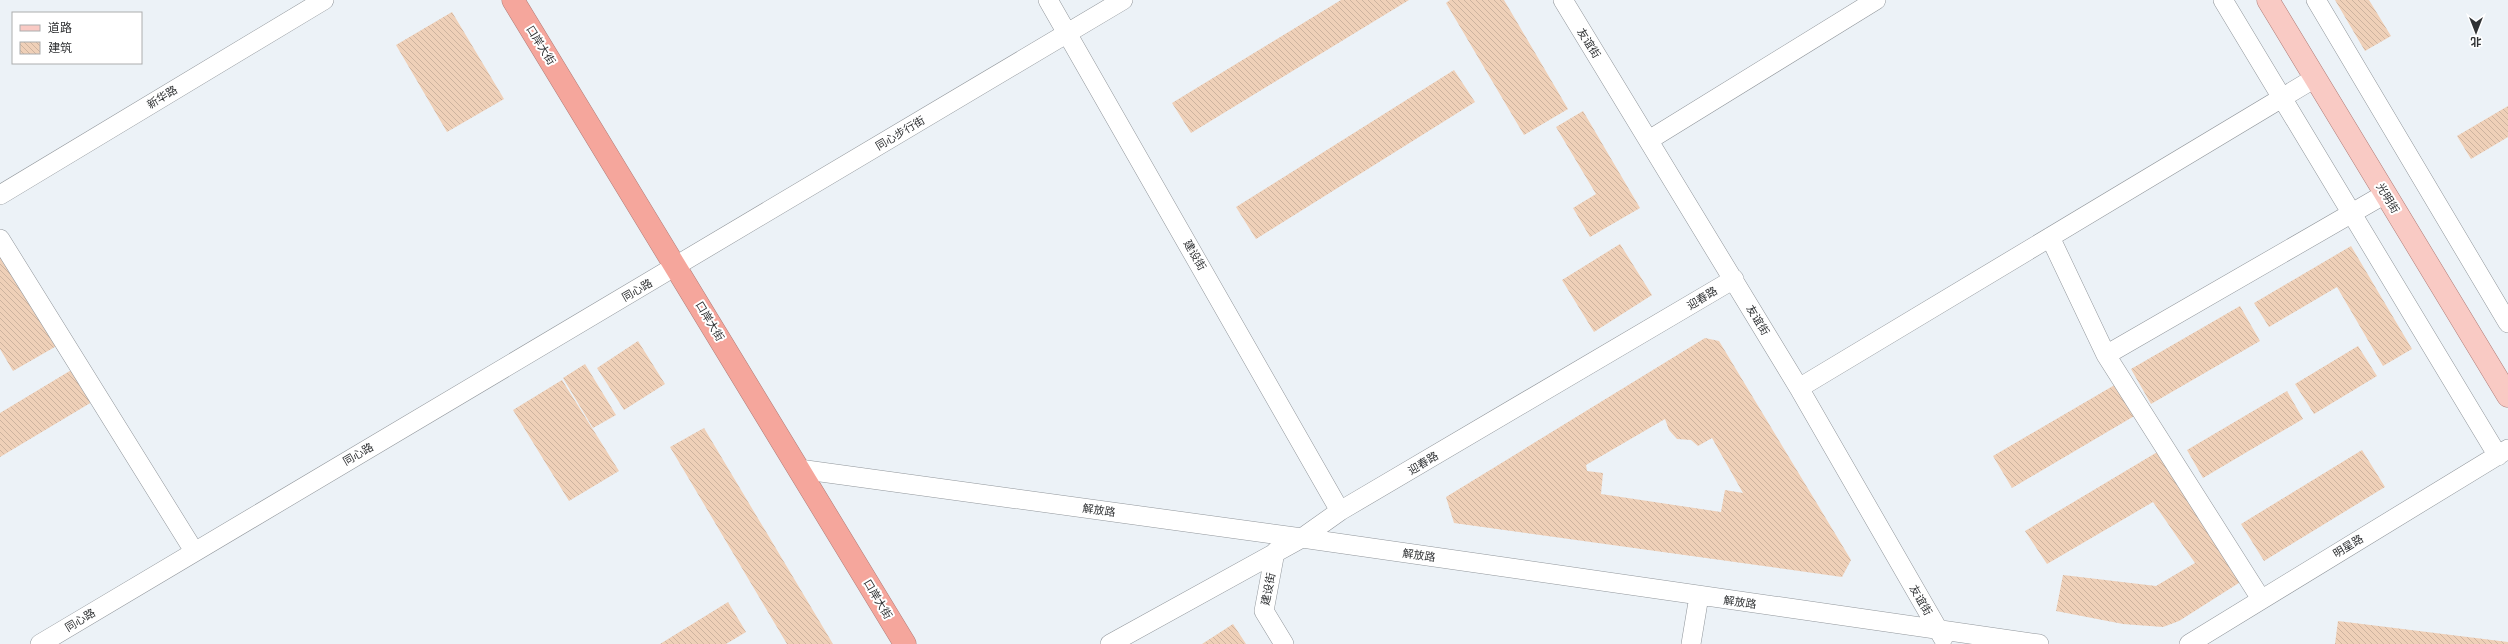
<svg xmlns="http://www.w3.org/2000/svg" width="2508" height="644" font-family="Rubik,'Noto Sans SC',sans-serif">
	<defs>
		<pattern id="building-back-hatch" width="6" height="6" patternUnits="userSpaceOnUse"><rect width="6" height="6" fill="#efd0b8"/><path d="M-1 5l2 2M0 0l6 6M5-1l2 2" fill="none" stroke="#cdb39f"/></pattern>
	</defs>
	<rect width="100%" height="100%" fill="#ecf2f7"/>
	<path fill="url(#building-back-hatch)" fill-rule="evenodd" d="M1341,0h68l-218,133 -19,-30z
		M1450,0h54l64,109 -44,26 -78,-132z
		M2335,0h34l22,36 -26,15z
		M452,12l52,87 -57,33 -51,-87z
		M1454,70l21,32 -219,137 -20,-32z
		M2508,106v31l-37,22 -14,-23z
		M1583,111l57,97 -50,29 -17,-29 23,-14 -40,-67z
		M1620,244l32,51 -58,37 -32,-52z
		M2351,246l61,103 -29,17 -46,-79 -68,40 -15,-24z
		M0,249l60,95 -47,27 -13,-22z
		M2240,306l20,35 -109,63 -20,-35z
		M1705,338l14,3 132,219 -9,17 -388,-54 -8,-26zM1665,419l4,11 8,9 14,1 7,6 14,-8 31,55 -18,-3 -4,22 -120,-18 2,-21 -16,-2 -1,-6z
		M638,341l27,43 -41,26 -27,-42z
		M2358,346l19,30 -63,38 -19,-30z
		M585,364l31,51 -23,13 -30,-50z
		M73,369l19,33 -92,55v-44z
		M562,380l57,91 -50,30 -56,-91z
		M2118,383l18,32 -124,73 -19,-32z
		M2287,391l16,28 -100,59 -16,-28z
		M704,428l129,216h-46l-117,-197z
		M2362,450l23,37 -121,74 -23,-37z
		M2159,451l83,130 -63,40 -16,6 -40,-3 -67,-13 7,-36 93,11 39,-23 -42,-61 -106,62 -22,-33z
		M728,602l18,30 -20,12h-66z
		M2338,621l170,21v2h-173z
		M1233,624l13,20h-44z"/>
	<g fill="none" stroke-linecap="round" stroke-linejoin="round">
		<defs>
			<path id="minor" d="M1048,0l292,511
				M1563,0l236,388 144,250
				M2223,0l275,456
				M2316,0l192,323
				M1649,140l227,-140
				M0,195l324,-195
				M2050,237l56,118 155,244
				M0,239l194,312
				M2106,355l279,-161
				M1799,388l516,-310
				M799,469l503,69 737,106
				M1275,552l-11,59 20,33
				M40,644l1083,-644
				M1110,644l192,-106 38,-27 394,-232
				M1691,644l8,-48
				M2189,644l319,-195"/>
			<path id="major" d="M2268,0l240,396"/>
			<path id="highway" d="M513,0l392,644"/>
		</defs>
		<use href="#minor" stroke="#91969b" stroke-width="20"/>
		<use href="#major" stroke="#b07d78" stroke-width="23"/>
		<use href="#highway" stroke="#b07d78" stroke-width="23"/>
		<use href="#minor" stroke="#fff" stroke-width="19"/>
		<use href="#major" stroke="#f9cac4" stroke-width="22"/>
		<use href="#highway" stroke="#f5a69c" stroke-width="22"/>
	</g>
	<g text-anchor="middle" stroke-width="4" stroke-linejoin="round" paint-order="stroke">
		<g font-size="11" fill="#303234" stroke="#fff">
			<text transform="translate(1589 43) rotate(58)" y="4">友谊街</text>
			<text transform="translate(541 45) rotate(58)" y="4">口岸大街</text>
			<text transform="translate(162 97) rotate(-31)" y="4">新华路</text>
			<text transform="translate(900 133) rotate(-31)" y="4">同心步行街</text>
			<text transform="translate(2388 198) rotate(59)" y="4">光明街</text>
			<text transform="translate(1195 255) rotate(60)" y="4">建设街</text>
			<text transform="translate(637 290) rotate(-30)" y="4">同心路</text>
			<text transform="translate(1702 298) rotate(-31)" y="4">迎春路</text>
			<text transform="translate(1758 320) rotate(59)" y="4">友谊街</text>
			<text transform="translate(710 321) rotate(59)" y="4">口岸大街</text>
			<text transform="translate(358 454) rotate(-30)" y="4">同心路</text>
			<text transform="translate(1423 463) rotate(-31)" y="4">迎春路</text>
			<text transform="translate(1099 510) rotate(8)" y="4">解放路</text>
			<text transform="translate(2348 546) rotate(-31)" y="4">明星路</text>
			<text transform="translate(1419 555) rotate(8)" y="4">解放路</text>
			<text transform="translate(1268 589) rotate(-79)" y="4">建设街</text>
			<text transform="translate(878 599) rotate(59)" y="4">口岸大街</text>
			<text transform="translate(1921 600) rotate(60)" y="4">友谊街</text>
			<text transform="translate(1740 602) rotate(8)" y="4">解放路</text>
			<text transform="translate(80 620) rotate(-31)" y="4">同心路</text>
		</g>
	</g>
	<rect x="12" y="12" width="130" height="52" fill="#ffffff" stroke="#acadae"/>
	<rect x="20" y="25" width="20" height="6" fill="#f9cac4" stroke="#acadae"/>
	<text x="48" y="32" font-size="12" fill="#303234">道路</text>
	<rect x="20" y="42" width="20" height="12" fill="url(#building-back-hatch)" stroke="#acadae"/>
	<text x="48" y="52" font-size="12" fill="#303234">建筑</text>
	<g transform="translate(2476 32) rotate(180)" stroke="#ffffff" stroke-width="3" paint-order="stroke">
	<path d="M0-3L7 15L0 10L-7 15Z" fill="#303234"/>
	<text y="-6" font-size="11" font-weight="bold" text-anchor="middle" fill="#303234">北</text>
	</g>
</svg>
